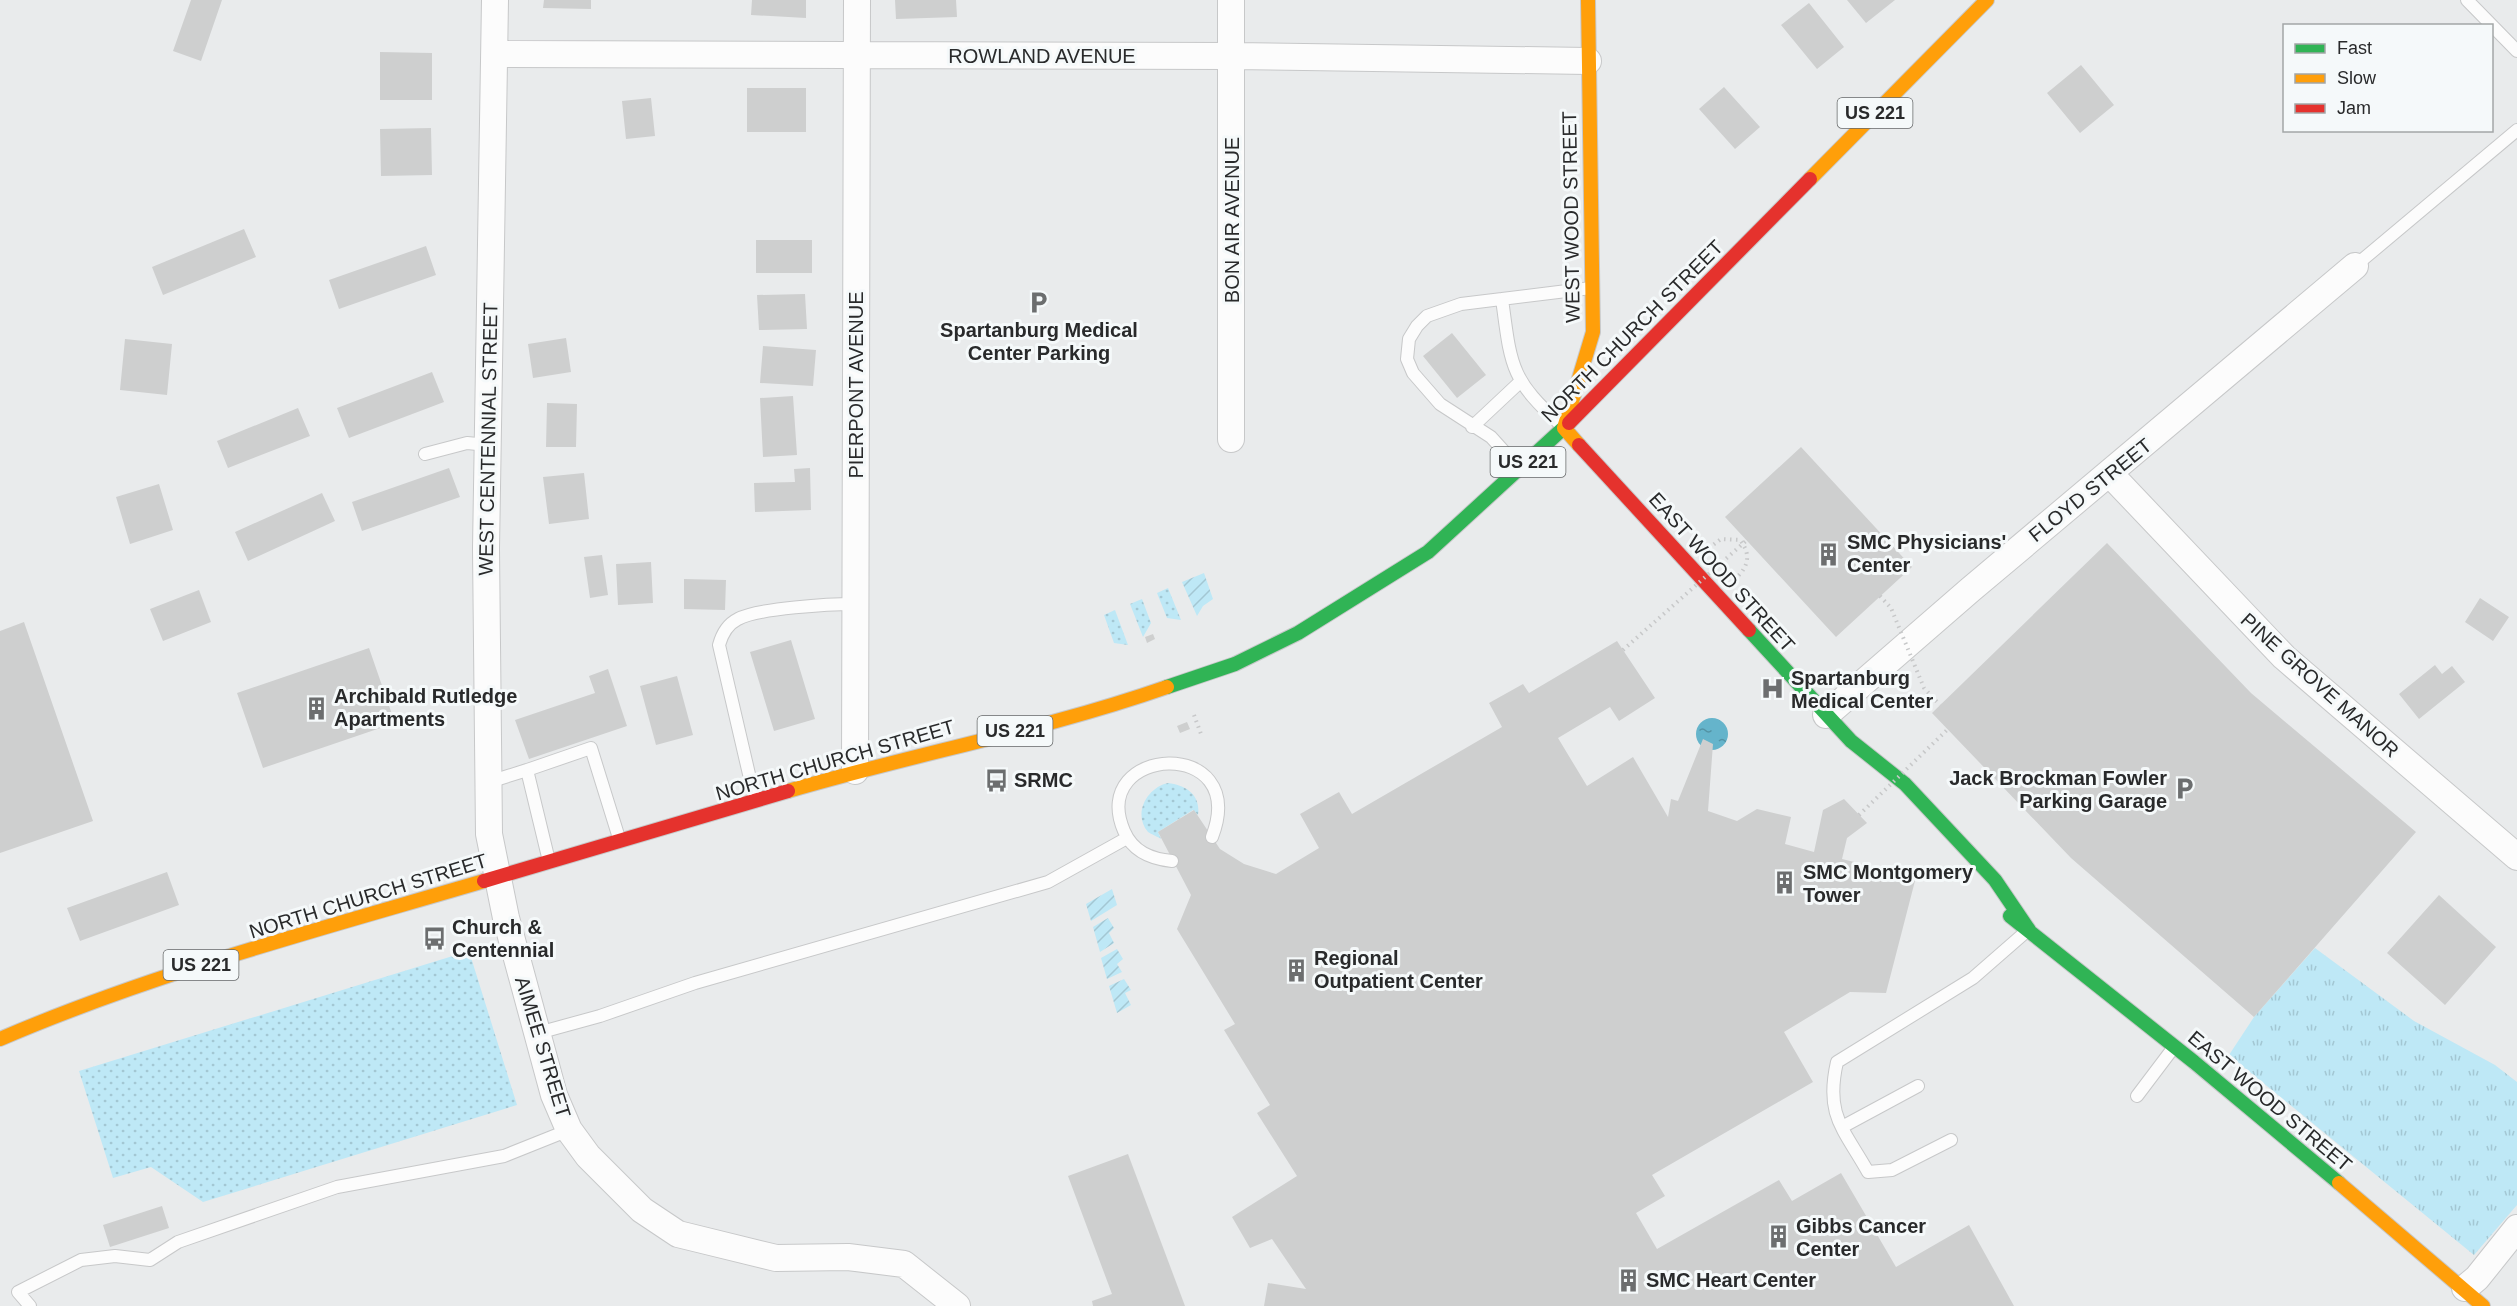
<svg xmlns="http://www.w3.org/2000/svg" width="2517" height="1306" font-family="Arial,sans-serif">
	<defs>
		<pattern id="grass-dots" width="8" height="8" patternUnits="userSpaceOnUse" patternTransform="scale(1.5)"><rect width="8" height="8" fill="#bee8f6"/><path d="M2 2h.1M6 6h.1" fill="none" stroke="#a3c7d3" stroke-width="1.8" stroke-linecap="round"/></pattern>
		<pattern id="park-tufts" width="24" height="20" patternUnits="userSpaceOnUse" patternTransform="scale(1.5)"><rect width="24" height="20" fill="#bee8f6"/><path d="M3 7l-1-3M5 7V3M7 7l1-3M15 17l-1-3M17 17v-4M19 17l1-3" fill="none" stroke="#a3c7d3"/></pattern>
		<pattern id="garden-furrows" width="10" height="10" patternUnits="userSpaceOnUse" patternTransform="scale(1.5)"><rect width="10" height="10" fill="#bee8f6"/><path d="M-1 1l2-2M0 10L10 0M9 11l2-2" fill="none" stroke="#a3c7d3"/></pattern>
		<pattern id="water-ripples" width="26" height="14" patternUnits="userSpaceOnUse" patternTransform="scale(1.5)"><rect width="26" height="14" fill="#65b4cb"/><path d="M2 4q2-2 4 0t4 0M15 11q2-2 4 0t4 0" fill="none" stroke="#5393a5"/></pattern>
	</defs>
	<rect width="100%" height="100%" fill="#e9ebec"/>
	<path fill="url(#grass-dots)" d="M1168,588l13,32 -14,-2 -10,-25z
		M1142,599l9,24 -8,14 -13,-33z
		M1115,610l13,35 -14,-2 -10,-28z
		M1168,783c18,2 33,12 30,32l-5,-5 -35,22 3,7c-3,-2 -10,-5 -13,-7 -16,-19 0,-45 20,-49z
		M469,951l48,154 -314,97 -52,-35 -38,11 -34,-107z"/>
	<path fill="url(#park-tufts)" d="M2315,948l99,73 81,44 22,17v123l-43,50 -245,-200 25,-38z"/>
	<path fill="url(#garden-furrows)" d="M1204,573l9,26 -10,7 -6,10 -15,-34z
		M1112,889l5,16 -26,16 -5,-17z
		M1108,918l6,10 -5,5 5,10 -14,9 -7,-25z
		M1117,949l6,10 -6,5 5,8 -15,7 -6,-21z
		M1124,979l7,11 -6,3 6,12 -14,8 -8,-27z"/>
	<path fill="url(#water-ripples)" d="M1696 734a16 16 0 1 1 32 0a16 16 0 1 1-32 0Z"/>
	<path fill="#cecfcf" d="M191,0h31l-21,61 -28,-10z
		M544,0h47v9l-48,-1z
		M752,0h54v18l-55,-3z
		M895,0h61l1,17 -61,2z
		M1847,0h48l-29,23z
		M1809,3l35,44 -27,22 -36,-44z
		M380,52l52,1v47h-52z
		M2081,65l33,40 -34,28 -33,-40z
		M1724,87l36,40 -25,22 -36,-40z
		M747,88h59v44h-59z
		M651,98l4,38 -29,3 -4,-38z
		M431,128l1,47 -51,1 -1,-47z
		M244,229l12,28 -93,38 -11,-28z
		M756,240h56v33h-56z
		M426,246l10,29 -97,34 -10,-29z
		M805,294l2,35 -48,1 -2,-35z
		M1452,333l34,42 -29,23 -34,-42z
		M566,338l5,34 -38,6 -5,-34z
		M125,339l47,5 -5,51 -47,-5z
		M763,346l53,4 -3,36 -53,-3z
		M432,372l12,30 -95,36 -12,-30z
		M793,396l4,59 -34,2 -3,-59z
		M547,403l30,1 -1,43h-30z
		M298,408l12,28 -82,32 -11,-27z
		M1801,447l111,120 -76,70 -111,-120z
		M449,468l11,29 -98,34 -10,-29z
		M810,468l1,42 -56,2 -1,-29 41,-1 -1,-13z
		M584,473l5,46 -40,5 -6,-47z
		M159,484l14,46 -43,14 -14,-47z
		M322,493l13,28 -87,40 -13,-29z
		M2107,543l144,150 165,139 -162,185 -183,-159 -139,-145z
		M602,555l6,40 -18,3 -6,-41z
		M651,562l2,41 -35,2 -2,-41z
		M684,579l42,1 -1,30 -41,-1z
		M199,590l12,32 -48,19 -13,-32z
		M2480,598l29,19 -16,24 -28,-19z
		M24,622l69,199 -93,32v-222z
		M1153,634l2,5 -8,4 -2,-6z
		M791,640l24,79 -41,12 -24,-79z
		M1617,641l38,57 -36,23 -9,-14 -52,31 29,48 46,-29 35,60 3,-18 7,2 25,-62 10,5 -5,67 29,10 20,-12 34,8 -6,27 29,8 9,-42 21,-11 23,24 -20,15 -5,21 74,18 -30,116 -36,-1 -66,40 29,50 -161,93 13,21 -29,17 21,36 122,-69 13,21 49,-28 55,94 73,-42 45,81h-750l4,-23 38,6 -34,-50 -22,9 -18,-31 65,-41 -40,-63 13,-8 -46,-75 11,-6 -58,-95 14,-34 -33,-63 36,-22 26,39 24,15 32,10 43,-26 -19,-34 39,-22 13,22 150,-87 -13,-24 34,-19 6,9z
		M369,648l26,75 -132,45 -26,-75z
		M2435,665l7,9 10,-8 13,16 -46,37 -20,-25z
		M608,669l19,57 -98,33 -14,-39 80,-27 -6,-17z
		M677,676l16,59 -37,10 -16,-59z
		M1187,722l3,7 -10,4 -3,-7z
		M167,872l12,33 -99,36 -13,-33z
		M2439,895l57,52 -51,58 -58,-52z
		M1128,1154l57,152h-92l-1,-5 20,-7 -44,-118z
		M162,1206l7,22 -59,19 -7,-22z"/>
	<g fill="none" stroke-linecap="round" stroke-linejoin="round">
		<defs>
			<path id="lane" d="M2467,0l50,51
				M2355,266l162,-136
				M1502,299c9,67 8,80 59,126
				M1472,427l48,-45
				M425,454l42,-11 21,2
				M1519,468l-28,-31 -51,-33 -27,-31 -6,-14 2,-20 8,-13 10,-10 34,-12 130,-16
				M489,782l38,-12
				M755,800l-36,-155c3,-11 9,-21 19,-26 20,-11 93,-15 117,-15
				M549,861l-22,-91 64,-22 28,90
				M1172,861c-21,-2 -39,-9 -48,-30 -37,-86 127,-96 88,6
				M538,1033l62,-17 95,-33 353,-101 79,-44
				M2137,1096l37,-49
				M1842,1127l76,-41
				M1951,1140l-59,30 -24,2c-25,-44 -43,-57 -31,-110l136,-84 55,-48
				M30,1306l-12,-14 63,-32 34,-4 35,4 28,-18 159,-55 167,-31 65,-26"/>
			<path id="street" d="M495,0l-9,549 3,285 17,84 48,177 15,35 19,26 54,54 36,24 98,24 72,-1 56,7 53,42
				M1231,0v439
				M495,54l737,2 356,5
				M2110,474l174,183 233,200
				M1826,715l144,-125 385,-324
				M855,771l2,-771
				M2465,1288l12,-10 40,-50"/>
			<path id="fast" d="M1749,630l102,111 54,43 90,96 34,50
				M1167,687l68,-23 63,-31 130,-81 141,-129
				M2010,916l184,146 145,121"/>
			<path id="slow" d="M1810,179l177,-179
				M1579,445l-15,-17 29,-96 -5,-332
				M788,791c126,-37 256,-61 379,-104
				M0,1039c156,-67 321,-110 484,-158
				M2339,1183l144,123"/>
			<path id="jam" d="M1569,423l241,-244
				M1579,445l170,185
				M484,881l304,-90"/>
		</defs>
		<use href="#lane" stroke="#c7c8c9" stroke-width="14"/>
		<use href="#street" stroke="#c7c8c9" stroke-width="28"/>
		<use href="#fast" stroke="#c7c8c9" stroke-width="16"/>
		<use href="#slow" stroke="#c7c8c9" stroke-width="16"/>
		<use href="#jam" stroke="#c7c8c9" stroke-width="16"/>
		<path stroke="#c7c8c9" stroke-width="4" stroke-dasharray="1.5 4.5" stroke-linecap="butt" d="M1709,548l12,-9 19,1c11,14 9,26 -4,38
			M1194,715l7,19"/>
		<use href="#lane" stroke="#fcfcfc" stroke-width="12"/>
		<use href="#street" stroke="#fcfcfc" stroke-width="26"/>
		<use href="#fast" stroke="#30b455" stroke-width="14"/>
		<use href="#slow" stroke="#ff9f0a" stroke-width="14"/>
		<use href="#jam" stroke="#e5322d" stroke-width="14"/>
		<path stroke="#c7c8c9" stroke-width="4" stroke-dasharray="1.5 4.5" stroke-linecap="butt" d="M1880,596l11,12 33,80 16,17
			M1623,650l124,-110
			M1859,815l89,-86"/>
	</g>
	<defs>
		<symbol id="parking-bare" viewBox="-9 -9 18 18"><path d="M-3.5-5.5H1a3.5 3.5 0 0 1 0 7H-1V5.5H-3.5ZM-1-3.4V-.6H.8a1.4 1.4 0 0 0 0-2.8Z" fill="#6c6e6f" stroke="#f5f9fa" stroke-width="2.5" paint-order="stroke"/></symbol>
		<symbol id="building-bare" viewBox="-9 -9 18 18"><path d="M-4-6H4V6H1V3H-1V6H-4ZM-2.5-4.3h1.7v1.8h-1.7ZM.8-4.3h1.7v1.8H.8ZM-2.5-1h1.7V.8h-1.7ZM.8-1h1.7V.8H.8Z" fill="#6c6e6f" stroke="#f5f9fa" stroke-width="2.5" paint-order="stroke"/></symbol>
		<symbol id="hospital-bare" viewBox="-9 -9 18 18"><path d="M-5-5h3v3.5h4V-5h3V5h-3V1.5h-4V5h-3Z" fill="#6c6e6f" stroke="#f5f9fa" stroke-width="2.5" paint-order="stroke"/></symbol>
		<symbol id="bus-bare" viewBox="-9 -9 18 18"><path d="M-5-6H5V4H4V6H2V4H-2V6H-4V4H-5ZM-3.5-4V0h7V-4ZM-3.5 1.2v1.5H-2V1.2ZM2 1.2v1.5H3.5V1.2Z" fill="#6c6e6f" stroke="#f5f9fa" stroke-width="2.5" paint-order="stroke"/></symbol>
	</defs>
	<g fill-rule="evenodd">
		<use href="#parking-bare" x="1022" y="286" width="33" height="33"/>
		<use href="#building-bare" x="1812" y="538" width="33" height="33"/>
		<use href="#hospital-bare" x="1756" y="672" width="33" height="33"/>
		<use href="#building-bare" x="300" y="692" width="33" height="33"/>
		<use href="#bus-bare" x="980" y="764" width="33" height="33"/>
		<use href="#parking-bare" x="2168" y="772" width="33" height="33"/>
		<use href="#building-bare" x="1768" y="866" width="33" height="33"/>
		<use href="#bus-bare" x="418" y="922" width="33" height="33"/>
		<use href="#building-bare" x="1280" y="954" width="33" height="33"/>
		<use href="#building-bare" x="1762" y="1220" width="33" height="33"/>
		<use href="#building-bare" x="1612" y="1264" width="33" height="33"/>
	</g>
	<g text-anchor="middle" stroke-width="6" stroke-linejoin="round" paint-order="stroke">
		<g fill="#f5f9fa" stroke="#666869" stroke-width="1.5">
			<rect x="1837.5" y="98" width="75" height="30" rx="4.5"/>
			<rect x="1490.5" y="447" width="75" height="30" rx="4.5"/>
			<rect x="977.5" y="716" width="75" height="30" rx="4.5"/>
			<rect x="163.5" y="950" width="75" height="30" rx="4.5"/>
		</g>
		<g font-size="18" font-weight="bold" fill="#292a2b">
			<text x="1875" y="119">US 221</text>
			<text x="1528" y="468">US 221</text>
			<text x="1015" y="737">US 221</text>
			<text x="201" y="971">US 221</text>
		</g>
		<g font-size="20" fill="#292a2b" stroke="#f5f9fa">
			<text x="1042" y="63">ROWLAND AVENUE</text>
			<text transform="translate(1571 217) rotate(-91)" y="7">WEST WOOD STREET</text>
			<text transform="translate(1232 220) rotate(-90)" y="7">BON AIR AVENUE</text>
			<text transform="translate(1632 331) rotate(-45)" y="7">NORTH CHURCH STREET</text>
			<text transform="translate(856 385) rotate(-90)" y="7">PIERPONT AVENUE</text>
			<text transform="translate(488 439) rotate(-89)" y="7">WEST CENTENNIAL STREET</text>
			<text transform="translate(2090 490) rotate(-39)" y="7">FLOYD STREET</text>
			<text transform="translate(1722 572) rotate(48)" y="7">EAST WOOD STREET</text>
			<text transform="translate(2320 685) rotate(42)" y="7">PINE GROVE MANOR</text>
			<text transform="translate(835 760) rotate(-16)" y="7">NORTH CHURCH STREET</text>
			<text transform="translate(368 896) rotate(-17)" y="7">NORTH CHURCH STREET</text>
			<text transform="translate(543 1047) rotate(73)" y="7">AIMEE STREET</text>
			<text transform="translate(2270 1101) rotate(40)" y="7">EAST WOOD STREET</text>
		</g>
		<g font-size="20" font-weight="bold" fill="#292a2b" stroke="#f5f9fa" text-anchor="start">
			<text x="1039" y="337" text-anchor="middle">Spartanburg Medical<tspan x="1039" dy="23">Center Parking</tspan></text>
			<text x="1847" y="549">SMC Physicians'<tspan x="1847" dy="23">Center</tspan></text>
			<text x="1791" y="685">Spartanburg<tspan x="1791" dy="23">Medical Center</tspan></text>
			<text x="334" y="703">Archibald Rutledge<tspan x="334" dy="23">Apartments</tspan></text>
			<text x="2167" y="785" text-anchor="end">Jack Brockman Fowler<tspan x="2167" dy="23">Parking Garage</tspan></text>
			<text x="1014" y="787">SRMC</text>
			<text x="1803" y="879">SMC Montgomery<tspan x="1803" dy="23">Tower</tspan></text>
			<text x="452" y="934">Church &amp;<tspan x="452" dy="23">Centennial</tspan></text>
			<text x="1314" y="965">Regional<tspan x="1314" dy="23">Outpatient Center</tspan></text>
			<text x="1796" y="1233">Gibbs Cancer<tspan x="1796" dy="23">Center</tspan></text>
			<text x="1646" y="1287">SMC Heart Center</text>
		</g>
	</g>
	<rect x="2283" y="24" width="210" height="108" fill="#f5f9fa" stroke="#a3a6a7" stroke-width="1.5"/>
	<rect x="2295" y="44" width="30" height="9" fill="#30b455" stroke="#a3a6a7" stroke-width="1.5"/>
	<text x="2337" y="54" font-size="18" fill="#292a2b">Fast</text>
	<rect x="2295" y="74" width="30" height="9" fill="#ff9f0a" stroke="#a3a6a7" stroke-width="1.5"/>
	<text x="2337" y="84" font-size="18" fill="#292a2b">Slow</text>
	<rect x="2295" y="104" width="30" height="9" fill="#e5322d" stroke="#a3a6a7" stroke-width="1.5"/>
	<text x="2337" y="114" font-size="18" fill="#292a2b">Jam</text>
</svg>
